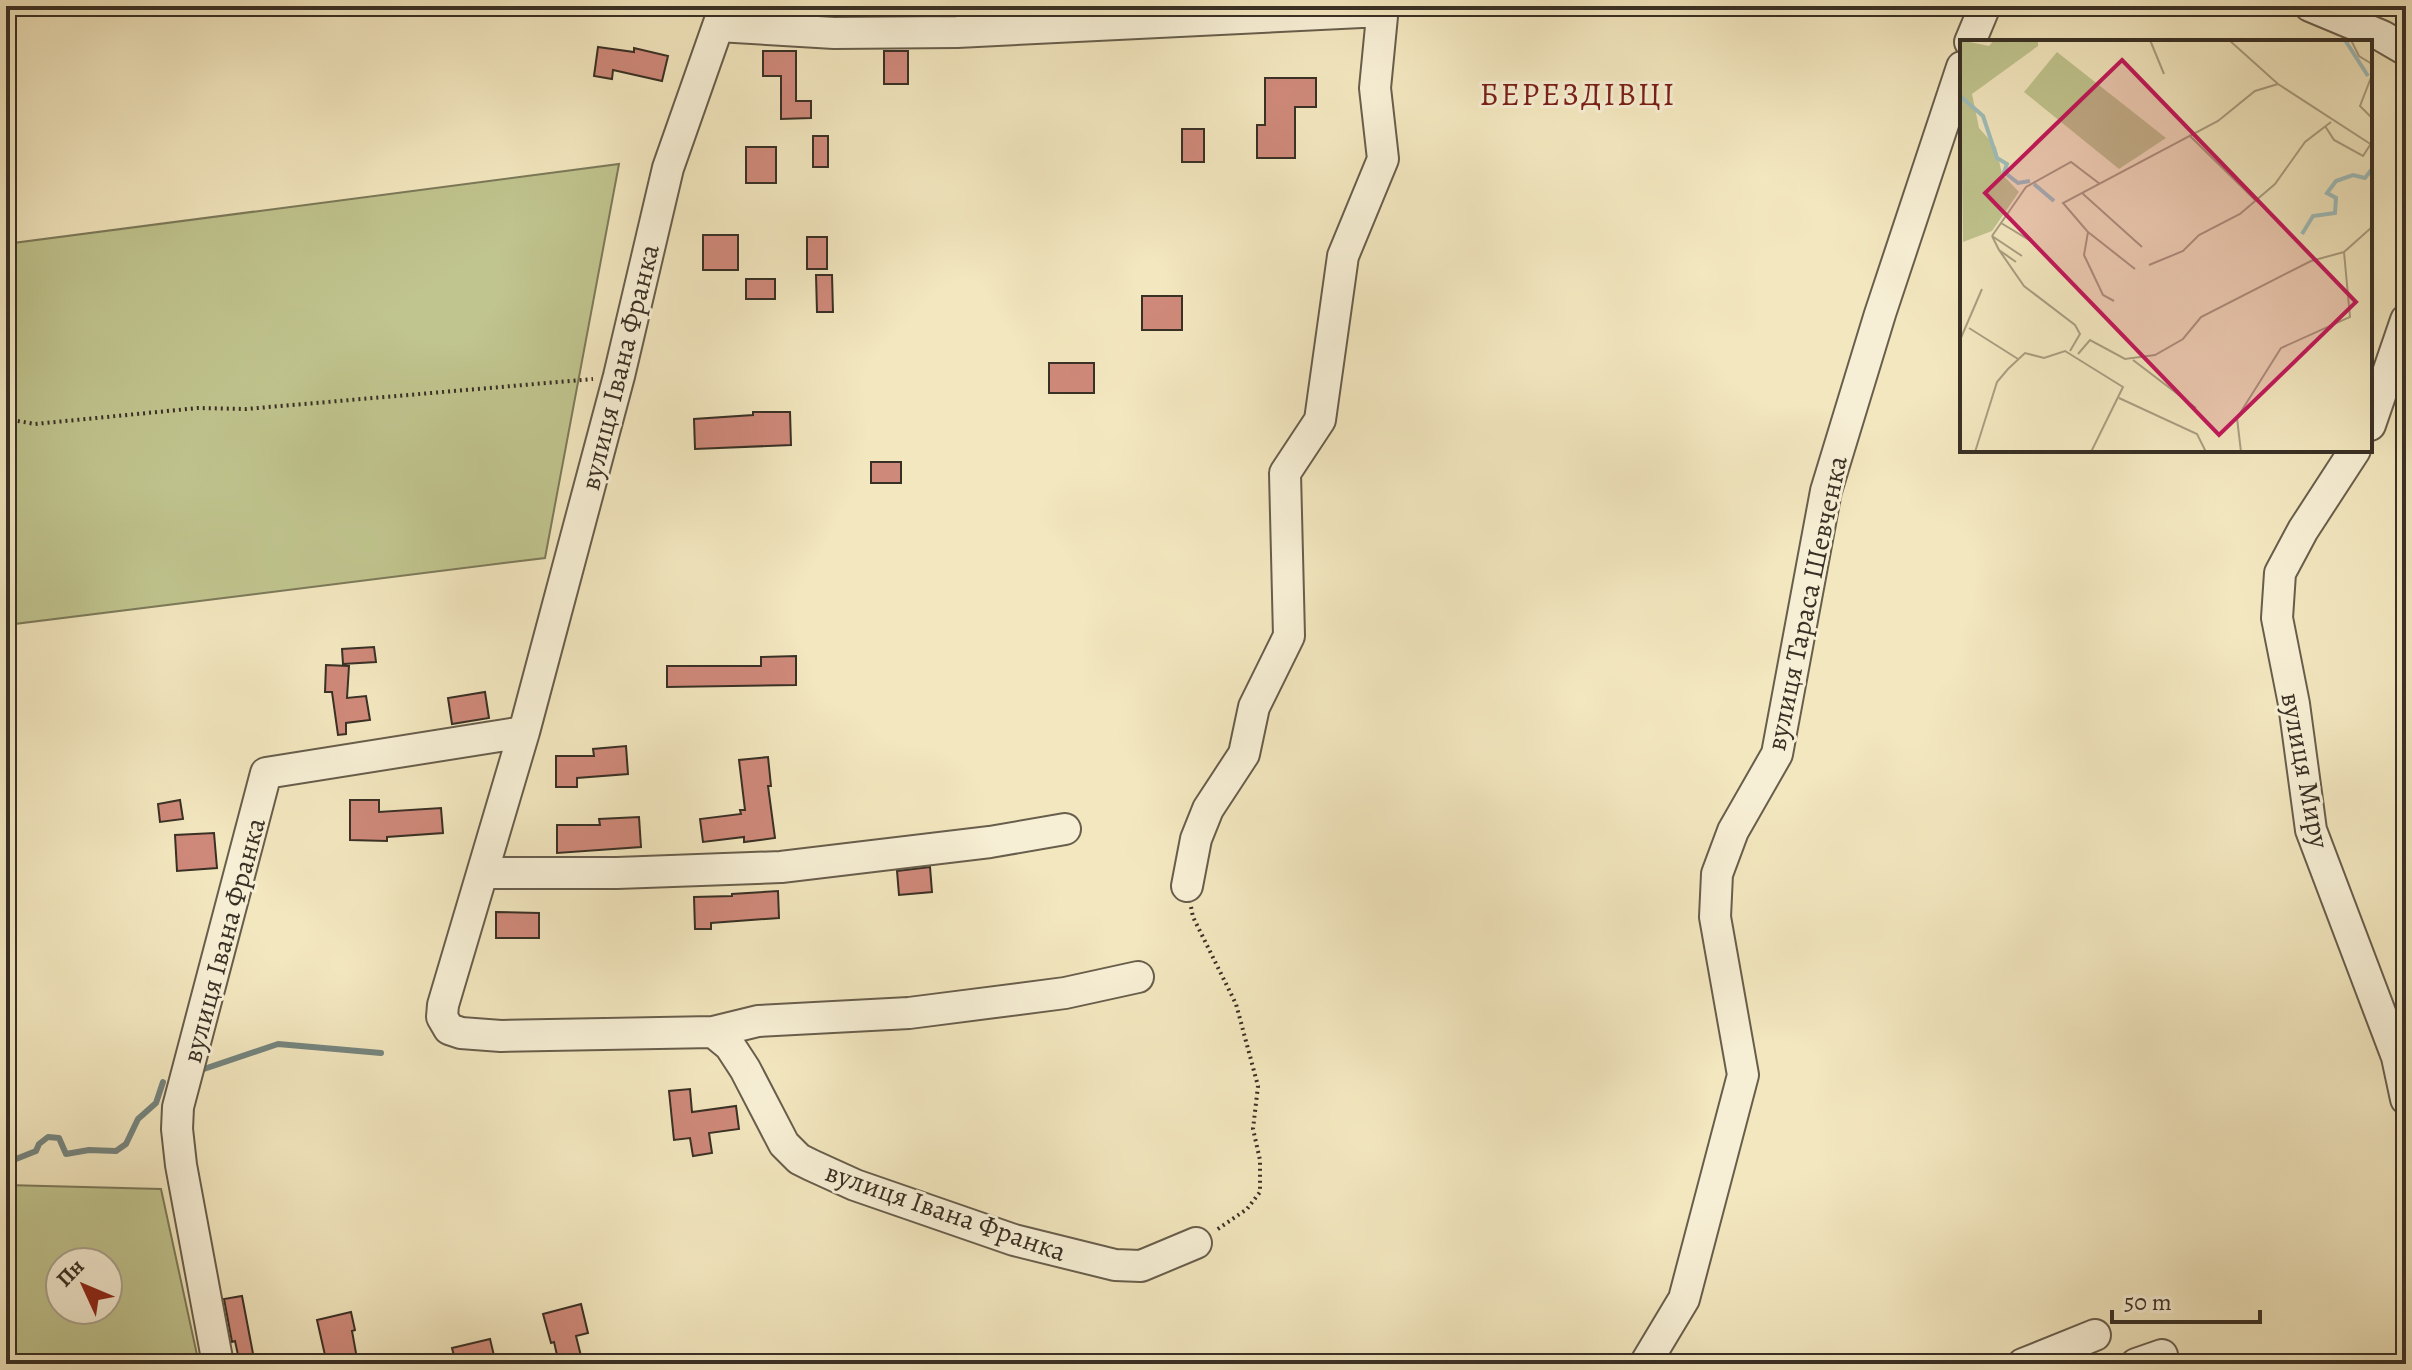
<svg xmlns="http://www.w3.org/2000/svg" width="2412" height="1370" font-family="Alegreya,serif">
	<rect width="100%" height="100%" fill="#f3e7bf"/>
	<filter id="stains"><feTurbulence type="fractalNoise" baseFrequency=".0025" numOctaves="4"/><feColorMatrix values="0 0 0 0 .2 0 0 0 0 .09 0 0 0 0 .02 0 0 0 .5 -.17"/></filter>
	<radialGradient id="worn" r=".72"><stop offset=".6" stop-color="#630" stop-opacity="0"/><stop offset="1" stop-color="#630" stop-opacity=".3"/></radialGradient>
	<path fill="#c0c48e" stroke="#7c7a5a" stroke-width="2" fill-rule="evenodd" d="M619,164l-74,394 -539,67v-381z
		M6,1185l155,4 38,175h-193zM60,1262h48v48h-48z"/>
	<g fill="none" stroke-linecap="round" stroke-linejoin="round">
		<path stroke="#76857f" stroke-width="6" d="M198,1071l80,-27 103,9
			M6,1163l30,-12 3,-7 9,-7 11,1 7,16 23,-4 27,1 10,-7 12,-25 18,-16 7,-21"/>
	</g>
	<path fill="#cf897a" stroke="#393025" stroke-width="2" d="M922,6h18v8h-19z
		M598,47l36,5v-4l34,8 -6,25 -49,-11 -1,9 -18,-3z
		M763,51h33v50h15v17l-30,1v-43h-18z
		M884,51h24v33h-24z
		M1265,78h51v29h-21v51h-38v-33h8z
		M1182,129h22v33h-22z
		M813,136h15v31h-15z
		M746,147h30v36h-30z
		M703,235h35v35h-35z
		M807,237h20v32h-20z
		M816,275h16l1,37h-16z
		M746,279h29v20h-29z
		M1142,296h40v34h-40z
		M1049,363h45v30h-45z
		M753,412h37l1,33 -96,4 -1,-30 59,-4z
		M871,462h30v21h-30z
		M374,647l2,15 -33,2 -1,-15z
		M796,656v29l-129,2v-21h94v-9z
		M326,665l23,1 -2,32 19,-2 4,24 -24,3v11l-8,1 -6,-43h-7z
		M485,692l4,26 -37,6 -4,-26z
		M626,746l2,28 -51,4v9h-21v-31h38l-1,-7z
		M768,757l3,29h-3l7,52 -31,4v-5l-41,5 -3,-23 41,-5 -1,-4h5l-6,-50z
		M180,800l3,19 -23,3 -2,-18z
		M350,800h29v12l62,-4 2,25 -56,4v4l-37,-1z
		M639,817l2,30 -84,6v-28h43l-1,-6z
		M214,833l3,35 -40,3 -2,-36z
		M930,867l2,25 -33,3 -2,-24z
		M778,891l1,27 -68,5v6h-16l-1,-32 38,-1v-2z
		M496,912l43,1v25h-43z
		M690,1089l2,23 44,-6 3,23 -30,4 3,20 -19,3 -3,-18 -16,2 -5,-49z
		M242,1296l13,68h-15l-5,-23 -3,1 -8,-43z
		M581,1304l7,29 -12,3 7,28h-24l-5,-22 -3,1 -8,-29z
		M351,1312l4,18 -3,1 6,33h-31l-10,-44z
		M490,1339l6,25h-40l-4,-16z"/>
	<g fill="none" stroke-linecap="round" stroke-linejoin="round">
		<defs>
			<path id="minor" d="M725,6l-57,162 -49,208 -95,356 -81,273 -1,12 7,12 12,4 40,3 212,-4 17,14 15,23 39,75 15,15 12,6 44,20 159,55 101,25 26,1 55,-23
				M2310,6l72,30 24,14
				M718,26l116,7 123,-1 425,-21
				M1970,42l15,-36
				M2370,425l36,-105
				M2355,450l-52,80 -23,43 -3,45 17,86 17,126 86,227 9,42
				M483,873h134l164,-6 209,-25 75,-13
				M1187,886l9,-47 12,-30 36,-55 10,-47 35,-71 -4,-163 35,-53 23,-164 40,-97 -8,-71 8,-82
				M713,1032l45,-11 151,-8 156,-20 73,-16
				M218,1364l-37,-199 -4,-36 1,-22 88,-334 258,-41
				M1645,1364l39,-65 59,-224 -28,-158 2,-43 16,-43 44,-77 49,-263 54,-177 82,-247
				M2023,1364l72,-29
				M2136,1364l26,-9"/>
		</defs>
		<use href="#minor" stroke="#685e4c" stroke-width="34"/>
		<path stroke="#393025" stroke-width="4" stroke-dasharray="2 4" stroke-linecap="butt" d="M6,419l29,5 163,-16 48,1 347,-30
			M1191,907l2,10 43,87 22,82 -5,43 7,31v32l-13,17 -32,22"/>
		<use href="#minor" stroke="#f7efd5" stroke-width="30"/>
	</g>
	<g text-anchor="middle" stroke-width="6" stroke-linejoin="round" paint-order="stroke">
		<g font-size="28" fill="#393025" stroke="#f7efd5">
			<text transform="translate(619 367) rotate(-76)" y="10">вулиця Івана Франка</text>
			<text transform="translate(1806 603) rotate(-78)" y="10">вулиця Тараса Шевченка</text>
			<text transform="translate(2306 770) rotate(79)" y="10">вулиця Миру</text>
			<text transform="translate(223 940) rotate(-75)" y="10">вулиця Івана Франка</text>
			<text transform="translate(946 1211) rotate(19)" y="10">вулиця Івана Франка</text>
		</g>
		<g font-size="32" letter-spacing="2" fill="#7a1f14" stroke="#f7efd5">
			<text x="1578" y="105">БЕРЕЗДІВЦІ</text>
		</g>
	</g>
	<g transform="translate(1960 40)">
		<rect width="412" height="412" fill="#f3e7bf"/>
		<path d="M0,0l29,6 5,-6h44v6l-66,48 7,34 17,19 6,27 17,18 -27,39 -29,11zM97,12l109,86 -47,31 -95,-77z" fill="#c0c48e"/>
		<path fill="none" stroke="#9fbebb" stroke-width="4" d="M385,0l23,36M0,56l23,20 14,42 10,6 -3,8 14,11 12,-2M74,144l20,17M342,194l11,-18 22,-3 1,-15 -9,-5 9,-12 17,-6 12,3 7,-9"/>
		<path fill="none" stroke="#a99e81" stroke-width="2" d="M190,0l14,34M269,0l49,44 94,61M391,0l8,16 13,8M412,35l-12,31 12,12M365,86l9,14 29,16 9,-14M229,95l66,65M122,153l60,54M41,183l33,20M128,192l47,37M32,196l34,-49 45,-25 29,22M32,196l7,14 17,12M32,196l30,20M39,210l25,36 51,39 5,9 -10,17M189,225l34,-14 16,-16 41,-21 35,-30 30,-42 26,-20M154,261l-11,-6 -19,-40 4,-23 -25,-29 155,-82 37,-30 23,-7M9,288l49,31M0,300l22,-51M118,314l12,-14 35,19 30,-4 28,-16 18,-22 110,-56 33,-9 28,-25M173,320l63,48M159,358l78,36 9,18M15,412l22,-70 11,-13 17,-16 19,5 21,-7 58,36 -32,65M281,412l-4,-34 44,-70 69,-31 -6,-65"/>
		<path fill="#c2185b" fill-opacity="0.15" stroke="#c2185b" stroke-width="4" d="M162,20l234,242 -137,133 -234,-242z"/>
		<rect width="412" height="412" fill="none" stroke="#393025" stroke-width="4"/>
	</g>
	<rect width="2412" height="1370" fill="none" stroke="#f3e7bf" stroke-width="32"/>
	<rect x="8" y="8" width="2396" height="1354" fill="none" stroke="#393025" stroke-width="4"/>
	<rect x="16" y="16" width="2380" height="1338" fill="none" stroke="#393025" stroke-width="2"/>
	<g transform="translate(84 1286) rotate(314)"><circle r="38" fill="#f7efd5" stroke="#aba38f" stroke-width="2"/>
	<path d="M0-6L14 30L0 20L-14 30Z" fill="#8f2418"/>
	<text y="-12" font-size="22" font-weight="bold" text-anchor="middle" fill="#393025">Пн</text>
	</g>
	<path d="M2112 1310v12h148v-12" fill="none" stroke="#393025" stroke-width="4"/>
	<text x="2124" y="1310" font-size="24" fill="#393025" stroke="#f7efd5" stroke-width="6" paint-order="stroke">50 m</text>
	<rect width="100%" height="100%" filter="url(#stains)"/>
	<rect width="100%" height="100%" fill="url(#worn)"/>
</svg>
